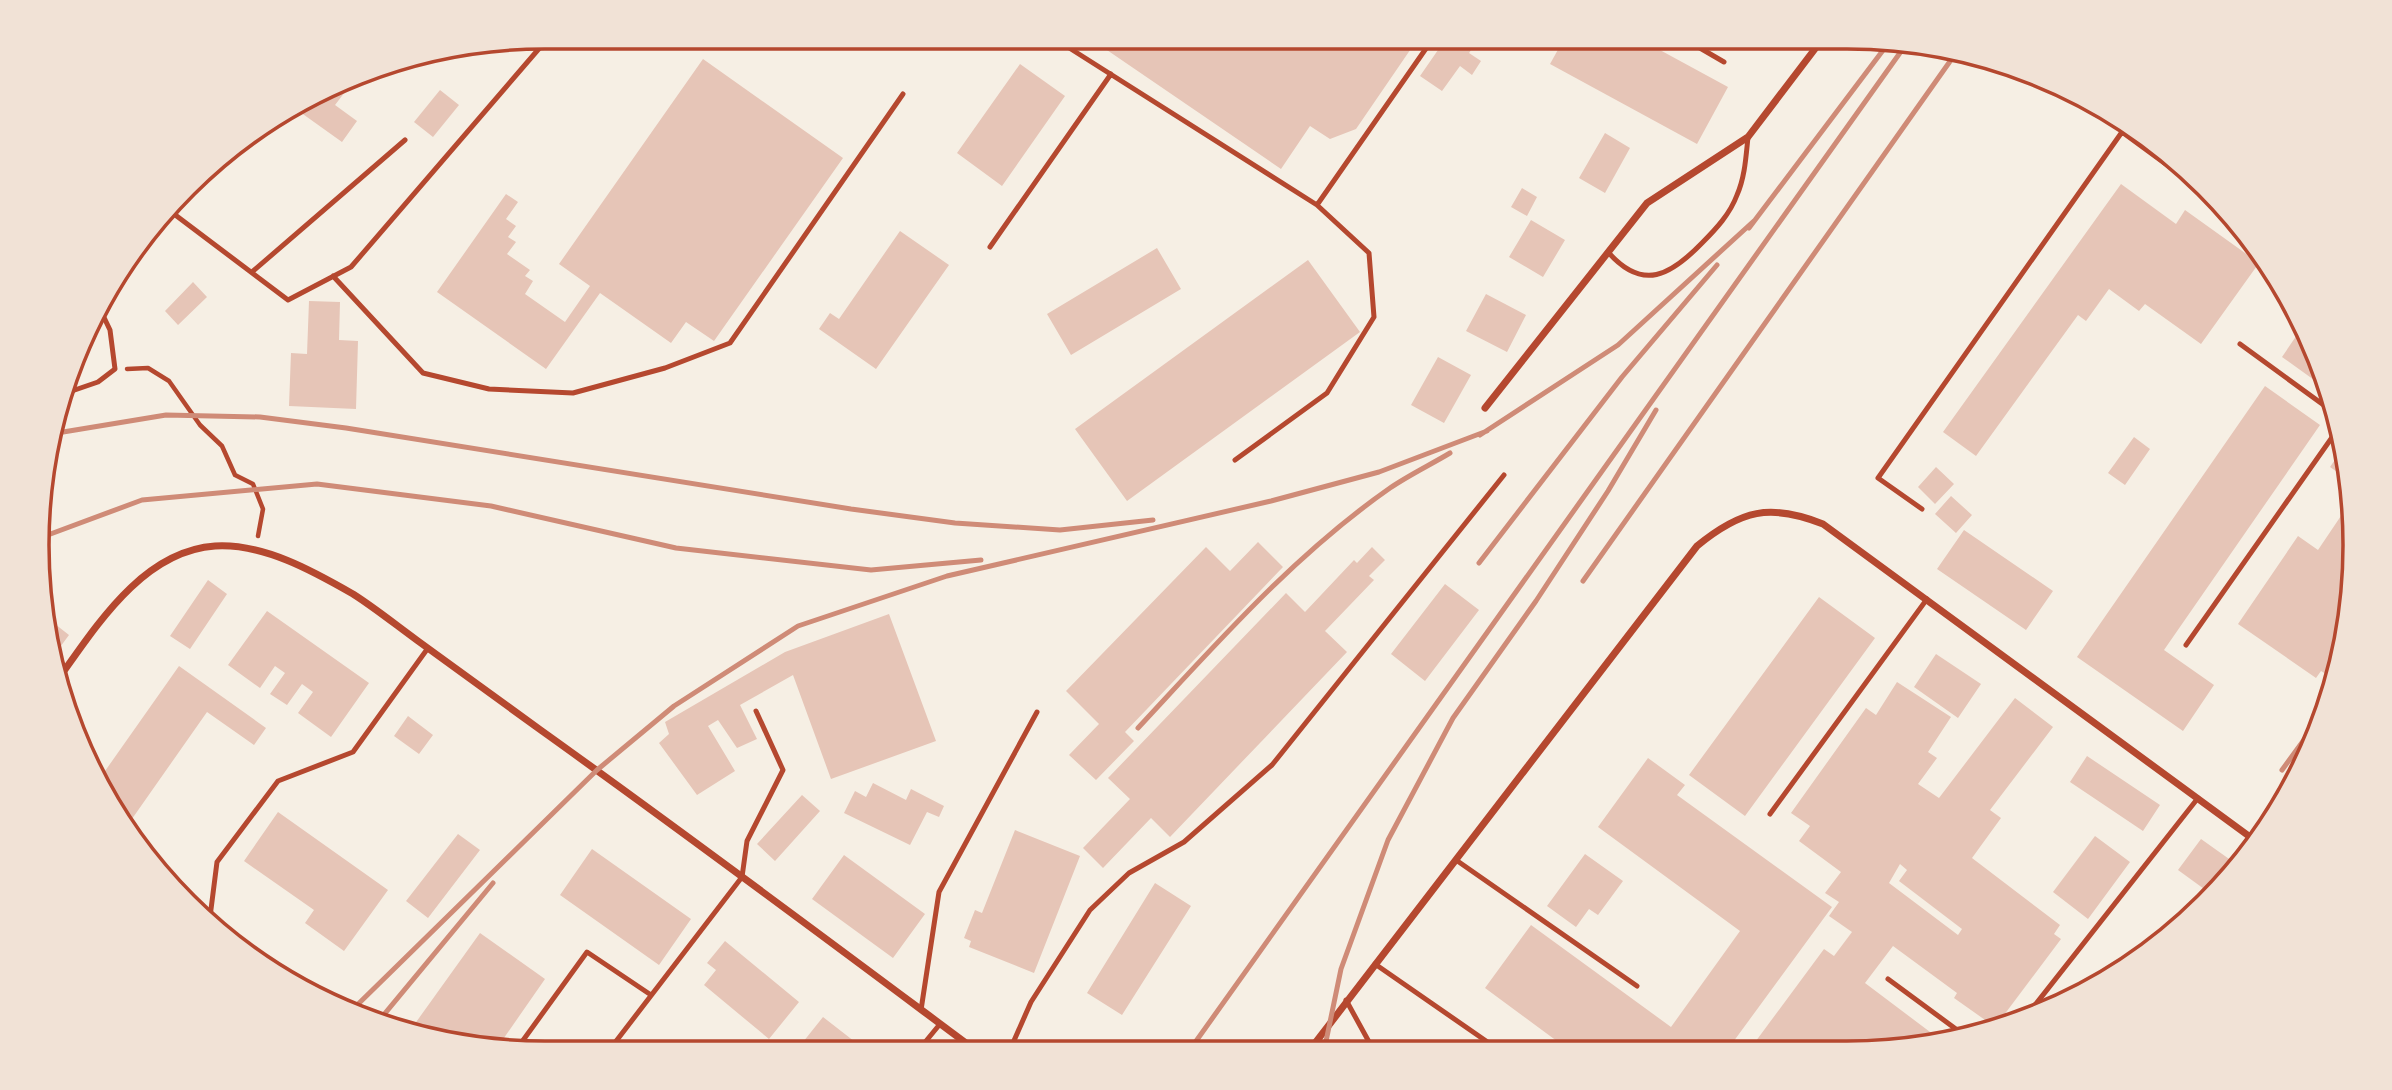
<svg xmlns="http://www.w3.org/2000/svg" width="2392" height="1090" font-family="Arial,sans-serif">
	<rect width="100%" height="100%" fill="#f6efe4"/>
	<path fill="#e6c5b7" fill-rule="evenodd" d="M1111,37h308l-63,92 -26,10 -20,-13 -29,43 -177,-121z
		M1447,37h33l-11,16 12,8 -9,14 -12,-9 -18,25 -22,-15z
		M1565,37h71l92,50 -31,57 -147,-80z
		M703,59l140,99 -129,183 -28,-19 -15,21 -71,-50 -54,76 -109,-77 69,-98 12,8 -12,17 10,7 -8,11 8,5 -9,12 23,16 -5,6 8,5 -8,13 40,28 25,-36 -31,-22z
		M1020,64l45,32 -63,90 -45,-33z
		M358,75l-23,30 22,16 -15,21 -42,-30 13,-17z
		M440,90l19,15 -26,32 -19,-15z
		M1605,133l25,15 -25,45 -26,-15z
		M2121,184l55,40 9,-14 74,53 -58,81 -56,-40 -6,7 -30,-22 -23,32 -8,-6 -102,141 -33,-24z
		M1522,188l15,9 -10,19 -16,-9z
		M1531,220l34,20 -22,37 -34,-20z
		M900,231l49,34 -73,104 -57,-40 11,-16 9,6z
		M1157,248l24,41 -110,66 -24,-41z
		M1308,260l52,72 -233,169 -52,-72z
		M193,282l14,15 -29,28 -13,-14z
		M1486,294l40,21 -19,37 -41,-21z
		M309,301l31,1 -1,38 19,1 -2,68 -67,-3 2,-53 16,1z
		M2303,326l13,24 12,40 -46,-33z
		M1438,357l33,18 -27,48 -33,-18z
		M2265,386l55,39 -156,225 50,35 -31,46 -106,-74z
		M2134,437l16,12 -25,36 -17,-12z
		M2345,445l4,35 -19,-13z
		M1936,467l18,17 -19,20 -17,-17z
		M1951,496l21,19 -16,18 -21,-19z
		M2351,501l4,44 -9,99 -12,35 -13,-8 -5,7 -78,-54 60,-88 20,14z
		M1964,530l89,61 -27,39 -89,-61z
		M1258,542l25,25 -158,165 9,9 -38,39 -27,-25 30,-31 -33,-33 140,-144 24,24z
		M1372,547l13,13 -16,16 5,4 -49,51 22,21 -177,185 -19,-19 -48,50 -20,-20 47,-49 -22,-21 178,-185 19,19 49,-52 3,3z
		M208,580l19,14 -37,55 -20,-13z
		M1445,584l34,26 -54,71 -34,-27z
		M1819,597l56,41 -130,178 -56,-41z
		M267,611l102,72 -38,54 -33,-24 15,-21 -11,-8 -15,21 -17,-11 15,-21 -10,-7 -15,22 -32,-23z
		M889,614l47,127 -105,38 -38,-104 -53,30 17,34 -20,9 -19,-28 -10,6 27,45 -38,24 -38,-52 10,-9 -4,-12 120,-70z
		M46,617l23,18 -17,23 -6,-14 -2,-24z
		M1936,654l45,30 -23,34 -44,-31z
		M179,666l87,62 -12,17 -47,-33 -80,114 -22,-27 -7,-18z
		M1897,682l54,35 -23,35 9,6 -19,26 21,14 76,-100 38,29 -63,83 11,8 -29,40 88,67 -6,9 7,5 -66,88 -41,-29 3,-5 -64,-47 -28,37 77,58 -28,8h-164l74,-100 10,7 18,-24 -23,-16 10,-14 -14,-9 16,-21 -42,-31 11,-15 -19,-13 75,-105 10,7zM1900,864l7,6 -8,11 63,48 -4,6 -69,-52z
		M408,716l25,19 -14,19 -25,-18z
		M2087,756l73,49 -17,26 -73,-49z
		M1648,758l37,27 -8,10 155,112 -104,142 -159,1 -84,-62 46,-63 140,102 69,-96 -142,-104z
		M873,783l33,17 5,-11 33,17 -5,11 -12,-5 -17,33 -66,-32 11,-22 11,6z
		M802,795l18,16 -45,50 -18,-17z
		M278,812l110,78 -44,61 -39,-28 9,-13 -70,-49z
		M1015,830l65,26 -46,117 -65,-26 2,-6 -7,-3 11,-28 7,3z
		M458,834l22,16 -52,68 -22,-17z
		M2095,836l35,26 -42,57 -35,-27z
		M2201,839l38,27 -28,28 -33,-24z
		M592,849l99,70 -32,46 -99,-70z
		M1585,854l38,27 -25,34 -9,-6 -13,18 -29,-21z
		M844,855l81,59 -32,44 -81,-59z
		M1155,883l36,23 -69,109 -35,-22z
		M2180,919l3,3 -32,29z
		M480,933l65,46 -48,69 -52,-5 -36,-11z
		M725,941l74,61 -30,37 -65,-54 12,-15 -9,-7z
		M823,1017l45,35h-73z"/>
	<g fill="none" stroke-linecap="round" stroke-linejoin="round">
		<path stroke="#b5482f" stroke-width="4.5" d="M127,369l21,-1 21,13 31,44 22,21 13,29 18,9 10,25 -5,27"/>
		<path stroke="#b5482f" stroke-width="5" d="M1052,37l265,168 117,-168
			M1681,37l43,25
			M170,211l118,89 63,-33 198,-230
			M990,247l121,-173
			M1608,252c35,40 63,23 94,-9 14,-14 28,-29 35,-48 8,-18 9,-39 11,-58
			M252,272l153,-132
			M333,276l90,97 66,16 84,4 92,-25 65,-25 173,-249
			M2240,344l96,70
			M66,393l32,-11 17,-13 -5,-39 -11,-23
			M1235,460l92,-67 47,-76 -5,-64 -52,-48
			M1922,509l-44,-31 244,-346 101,74
			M2186,645l154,-219
			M1770,814l157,-215
			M1456,860l181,126
			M209,925l8,-63 61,-81 75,-29 75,-104
			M1375,964l124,86
			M1888,979l76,56
			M1346,1000l28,51
			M921,1010l18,-118 98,-180
			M2024,1019l174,-221
			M516,1050l71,-98 64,43
			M917,1052l23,-28
			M1009,1052l22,-50 59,-92 39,-37 55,-31 88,-77 232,-290
			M607,1053l135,-176 5,-36 36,-71 -27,-59"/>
		<path stroke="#b5482f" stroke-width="7" d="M1485,408l162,-205 101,-66 76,-100
			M59,678c38,-53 84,-127 156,-132 48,-3 98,25 138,48 22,14 43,31 65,47 41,30 83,60 124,90 147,105 291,213 436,321
			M1309,1051l388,-505c44,-36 73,-43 126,-22l434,318"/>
		<path stroke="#cf8b77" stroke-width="5" d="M1749,228l141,-187
			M51,434l115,-19 94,2 86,11 505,81 104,14 105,7 93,-10
			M1480,435l138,-90 137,-125
			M37,539l105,-39 175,-16 174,22 185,42 195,22 110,-10
			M1479,563l143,-186 95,-112
			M1583,581l375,-531
			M1138,728c79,-85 156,-173 252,-240 19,-13 40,-23 60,-35
			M2282,770l43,-59
			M349,1013l248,-243 77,-64 124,-80 149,-50 324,-75 108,-29 108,-41
			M377,1023l116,-140
			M1189,1051l718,-1008
			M1324,1051l17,-82 47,-129 65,-122 83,-117 72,-110 48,-81"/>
	</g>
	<path d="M0 0H2392V1090H0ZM545 49H1847A496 496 0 0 1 2343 545V545A496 496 0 0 1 1847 1041H545A496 496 0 0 1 49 545V545A496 496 0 0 1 545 49Z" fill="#f1e2d6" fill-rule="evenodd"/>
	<path fill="none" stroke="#b5482f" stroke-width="3.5" d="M545 49H1847A496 496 0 0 1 2343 545V545A496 496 0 0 1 1847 1041H545A496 496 0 0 1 49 545V545A496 496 0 0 1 545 49Z"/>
</svg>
